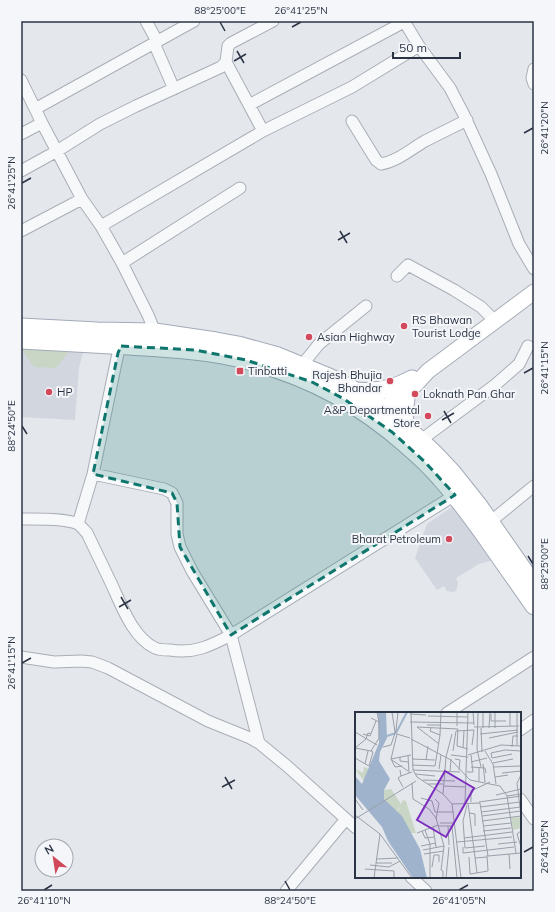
<svg xmlns="http://www.w3.org/2000/svg" width="555" height="912" font-family="Mulish,sans-serif">
	<rect width="100%" height="100%" fill="#e4e7ec"/>
	<path fill="#d2d6de" d="M21,349l62,3 -4,16 -4,52 -54,-3z
		M452,507l41,53 -14,4 -23,14 2,5 -2,8 -4,1 -5,-1 -3,-5 -7,4 -22,-32 12,-34z"/>
	<path fill="#c9d6c5" d="M21,349l48,2 -13,17 -22,-1z"/>
	<g fill="none" stroke-linecap="round" stroke-linejoin="round">
		<defs>
			<path id="minor" d="M146,21l11,20
				M404,21l15,25 31,42 14,27 27,59 28,70 15,25
				M154,43l20,46
				M534,69l-2,9 2,6
				M21,80l21,43 40,76 19,27 21,37 26,52 7,17
				M249,105l155,-83
				M35,109l159,-88
				M352,121l24,39 5,4c17,-3 30,-15 44,-23 14,-7 28,-14 42,-21
				M263,131l-37,-69 2,-16 3,-3 42,-22
				M21,134l21,-11
				M21,171l36,-20 43,-27 36,-18 70,-32 15,-7 5,-5
				M101,226l162,-95 89,-44 67,-41
				M21,231l61,-32
				M122,263l118,-75
				M397,276l11,-11 46,25 27,17 14,14
				M302,365l17,-21 47,-38
				M421,440l74,-55 24,-21 9,-18
				M93,474l71,15 8,4 5,10v31l3,13 12,24 39,64 28,108
				M21,519c13,0 46,-1 57,5 3,2 6,6 9,9 8,17 16,33 24,50 10,21 21,54 44,65 4,2 10,2 15,2 24,4 40,-4 61,-15l224,-140
				M490,522l44,-36
				M78,524l15,-50 25,-121 3,-7
				M21,657l33,5 27,-1 11,1 16,6 100,53 42,17 9,5 28,23 69,62
				M447,713l87,-56
				M520,730l14,-10
				M520,799l14,20
				M411,877l15,14
				M286,891l60,-72"/>
			<path id="secondary" d="M375,417l8,-8 33,-25 12,-13 106,-79"/>
			<path id="primary" d="M21,327l76,4 58,1 61,9 22,4 40,11 51,21 25,13 22,13 29,23 30,28 17,18 27,34 55,79
				M21,340c36,2 72,4 108,6 31,2 62,3 93,9 70,13 130,42 183,89 13,11 25,22 36,35 17,19 32,40 47,61 15,22 31,44 46,66
				M356,391c21,2 38,-2 56,-12
				M405,426l-1,-14 3,-21"/>
		</defs>
		<use href="#minor" stroke="#a9aeb7" stroke-width="13"/>
		<use href="#secondary" stroke="#a9aeb7" stroke-width="17"/>
		<use href="#primary" stroke="#a3abb8" stroke-width="19"/>
		<use href="#minor" stroke="#f7f8fa" stroke-width="11"/>
		<use href="#secondary" stroke="#fff" stroke-width="15"/>
		<use href="#primary" stroke="#fff" stroke-width="17"/>
	</g>
	<path fill="#0f766e" fill-opacity="0.2" stroke="#0f766e" stroke-width="3" stroke-dasharray="8 5" stroke-linejoin="round" d="M121,346l74,4 51,10 66,22 32,17 48,33 33,30 30,33 -224,140 -51,-88 -3,-44 -5,-10 -79,-19 25,-121z"/>
	<path fill="none" stroke="#2b3445" stroke-width="1.5" d="M220,22l5,9M292,27l9,-5M237,51l7,12M234,61l12,-7M524,133l9,-5M22,183l9,-5M340,231l7,12M338,240l12,-7M524,373l9,-5M444,411l7,12M442,420l12,-7M22,426l5,8M528,556l5,8M121,597l7,12M119,607l12,-7M22,663l9,-5M225,777l7,12M222,787l13,-7M524,852l9,-5M285,881l5,9M44,890l8,-5M459,890l9,-5"/>
	<g fill="#d1495b" stroke="#f4f6f9" stroke-width="1.5">
		<circle cx="404" cy="326" r="4"/>
		<circle cx="309" cy="337" r="4"/>
		<rect x="236" y="367" width="8" height="8" rx="2"/>
		<circle cx="390" cy="381" r="4"/>
		<circle cx="49" cy="392" r="4"/>
		<circle cx="415" cy="394" r="4"/>
		<circle cx="428" cy="416" r="4"/>
		<circle cx="449" cy="539" r="4"/>
	</g>
	<g text-anchor="middle" stroke-width="4" stroke-linejoin="round" paint-order="stroke">
		<g font-size="11" fill="#2b3445" stroke="#f4f6f9" text-anchor="start">
			<text x="412" y="324">RS Bhawan<tspan x="412" dy="13">Tourist Lodge</tspan></text>
			<text x="317" y="341">Asian Highway</text>
			<text x="248" y="375">Tinbatti</text>
			<text x="382" y="379" text-anchor="end">Rajesh Bhujia<tspan x="382" dy="13">Bhandar</tspan></text>
			<text x="57" y="396">HP</text>
			<text x="423" y="398">Loknath Pan Ghar</text>
			<text x="420" y="414" text-anchor="end">A&amp;P Departmental<tspan x="420" dy="13">Store</tspan></text>
			<text x="441" y="543" text-anchor="end">Bharat Petroleum</text>
		</g>
	</g>
	<g transform="translate(355 712)">
		<rect width="166" height="166" fill="#e4e7ec"/>
		<path d="M9,55l5,2 -5,12 -9,-12 8,4zM36,77l10,15 2,-4 3,1 10,32h-7l-12,-21 4,-7 -5,7 -12,-13v-9zM166,105v11l-8,2 -2,-12z" fill="#c9d6c5"/>
		<path d="M23,0h8l1,26 -7,14 -1,9 11,18 -6,11v9l18,17 18,33 7,29h-14l-25,-37 -6,-14 -27,-32v-19l7,8 17,-41z" fill="#9fb4cc"/>
		<path fill="none" stroke="#9fb4cc" stroke-width="2" d="M29,25l12,-4 11,-21"/>
		<path fill="none" stroke="#9a9fa9" stroke-width="1" d="M37,0l3,20M56,0l2,58 4,7 26,17 9,10 9,74M102,0v14M118,0l1,13M123,0l-1,37 4,18M155,1v13M55,2l16,1M136,2v7h15M73,4l40,1M16,6l8,4 -2,-10M55,10l64,1M72,13h14M62,15l41,2 -1,17 11,3M62,15l22,17M119,15l45,-1M76,16l-1,3 10,4M126,16l1,24M128,16v-16M134,16l1,-16M140,16v-16M0,20l22,13M8,22l7,2 6,-15M42,22l-6,25 4,8 7,-1M42,22l13,4M125,22l38,-4M134,26l29,-6M56,27l40,21 19,20 30,6 7,10 9,57M117,33l2,-15M162,33v-33M28,35l8,-2 5,-15 2,-18M157,35l1,-11h5M0,36l16,3 8,-13v-16M0,36l11,-9 2,-6 3,1M108,36l1,-17M98,39l3,-20 18,-1M130,39l8,13 3,20M157,42l-20,4 -1,-5 14,-3 16,1M53,43l1,18M96,43l17,2M113,43l33,-10 20,1M45,45v4l8,1M0,46l14,8 4,-14 -2,-1M36,47l20,-4M57,47l23,1M100,47l5,1 -1,10M37,48l16,11M71,48l2,-14M116,50l16,-4M138,51l20,-4M10,52l3,-13M128,52l2,18M57,53l23,1 5,-31 1,-23M116,55l14,1 1,5M124,55v14M138,55l27,-1M84,57l2,-14M45,58l1,6 11,-4M58,58l47,2M95,60l1,-13M112,60h6l-2,-17M147,61l19,-2M60,62l20,2M46,64l-3,2 5,9M140,65l13,-2M68,68l32,1M57,71l1,16 16,10 7,9 8,28M73,72h15M88,74l23,1M88,82l3,-37 6,-23M141,83l25,-6M152,84l14,-2M66,86l11,3 3,11h19M0,87l8,11M80,87l4,4 -3,16M116,90v-11l19,-9M124,90l42,-6M110,91l3,-91M113,91l9,70M97,92l28,-1 8,53 33,-3M112,93l-4,16 2,27 20,-2M125,95l40,-5M126,100l40,-5M114,101l6,1v12M0,103l25,19 -6,44M127,104l39,-5M166,104l-4,-33 4,-8v-20M0,107l61,-38M127,109l39,-5M85,111h15M83,114h14l5,52M93,114l1,19M128,114l28,-3M78,115l3,20M70,118l5,14v34M67,119l3,7 9,-1M128,119l28,-3M62,121l21,-8M25,122l32,44M109,126l48,-6M102,130l55,-5M143,132l19,-2M66,134l15,-3M108,135v6l51,-6M166,135l-4,-13 4,-3M68,138l21,-4 -3,24 2,1v7M69,142l20,-3M154,142l1,15M114,145l1,17 18,-3 -1,-16M120,146l12,-1M22,147l21,-1M21,151h16M15,153l19,2 11,-6M77,155l2,-12h5v7M10,157l29,2v6M91,166l3,-31"/>
		<path fill="#7b2cbf" fill-opacity="0.15" stroke="#7b2cbf" stroke-width="2" d="M90,59l29,17 -28,49 -29,-17z"/>
		<rect width="166" height="166" fill="none" stroke="#2b3445" stroke-width="2"/>
	</g>
	<rect width="555" height="912" fill="none" stroke="#f4f6f9" stroke-width="44"/>
	<g transform="translate(54 858) rotate(330)"><circle r="19" fill="#f4f6f9" stroke="#a4a8b1"/>
	<path d="M0-3L7 15L0 10L-7 15Z" fill="#d1495b"/>
	<text y="-6" font-size="11" font-weight="bold" text-anchor="middle" fill="#2b3445">N</text>
	</g>
	<path d="M393 52v6h67v-6" fill="none" stroke="#2b3445" stroke-width="2"/>
	<text x="399" y="52" font-size="12" fill="#2b3445" stroke="#f4f6f9" stroke-width="3" paint-order="stroke">50 m</text>
	<rect x="22" y="22" width="511" height="868" fill="none" stroke="#2b3445" stroke-width="1.5"/>
	<g font-size="10" text-anchor="middle" fill="#2b3445">
		<text x="220" y="14">88°25'00"E</text>
		<text x="301" y="14">26°41'25"N</text>
		<text transform="translate(544 128) rotate(-90)" y="4">26°41'20"N</text>
		<text transform="translate(11 183) rotate(-90)" y="4">26°41'25"N</text>
		<text transform="translate(544 368) rotate(-90)" y="4">26°41'15"N</text>
		<text transform="translate(11 426) rotate(-90)" y="4">88°24'50"E</text>
		<text transform="translate(544 564) rotate(-90)" y="4">88°25'00"E</text>
		<text transform="translate(11 663) rotate(-90)" y="4">26°41'15"N</text>
		<text transform="translate(544 847) rotate(-90)" y="4">26°41'05"N</text>
		<text x="44" y="904">26°41'10"N</text>
		<text x="290" y="904">88°24'50"E</text>
		<text x="459" y="904">26°41'05"N</text>
	</g>
</svg>
